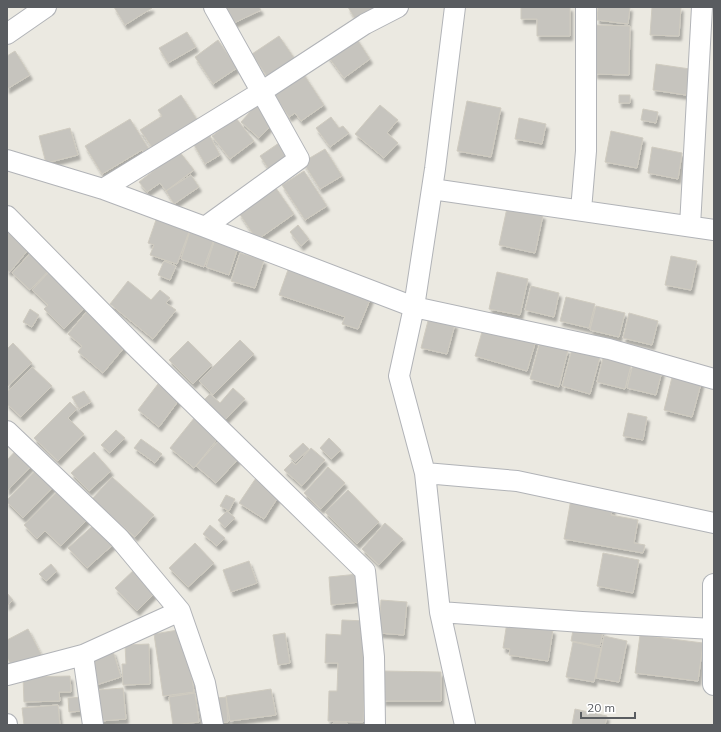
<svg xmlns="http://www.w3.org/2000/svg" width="721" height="732" font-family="Mulish,sans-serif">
	<defs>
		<filter id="shadow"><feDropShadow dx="2.5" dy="4.5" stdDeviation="1" flood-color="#0004"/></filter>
	</defs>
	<rect width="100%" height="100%" fill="#ebe9e1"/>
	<path fill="#c6c4be" stroke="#cfcbc0" filter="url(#shadow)" d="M114,7h37l1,1 -27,17z
		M223,7h36l2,3 -29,14z
		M348,7h27l-20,12z
		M521,7h49v29h-33v-17h-16z
		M598,7h32l-2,17 -31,-4z
		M652,7h29l-2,29 -29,-1z
		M596,25l34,1 -1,49 -34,-1z
		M187,32l9,15 -28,16 -9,-15z
		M279,36l18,26 -27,19 -18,-27z
		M355,36l15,23 -26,19 -17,-23z
		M218,40l19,28 -24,16 -18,-27z
		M15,51l15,24 -23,14v-33z
		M656,64l34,5 -4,26 -33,-5z
		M301,70l23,35 -23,16 -6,-8 -6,4 -18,-27z
		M181,95l19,29 -44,29 -16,-23 22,-14 -4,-6z
		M619,95h11v8h-11z
		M467,101l34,7 -10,49 -34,-6z
		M258,103l18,17 -17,18 -18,-16z
		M380,105l18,15 -11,13 11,10 -14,15 -29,-24z
		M643,109l15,3 -2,11 -15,-3z
		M331,117l8,11 4,-2 6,7 -19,14 -14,-19z
		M236,118l18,23 -24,18 -18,-23z
		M519,118l27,6 -4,20 -27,-5z
		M130,119l24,38 -6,4 -6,-11 -40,24 -17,-28z
		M70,128l8,27 -32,8 -7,-27z
		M611,131l32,7 -6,30 -32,-6z
		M209,134l11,21 -15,9 -12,-21z
		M279,143l12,17 -19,14 -12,-18z
		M652,147l30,6 -4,26 -30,-6z
		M325,149l17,27 -22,13 -17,-27z
		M179,151l15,19 -28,21 -6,-8 -13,9 -8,-10z
		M304,171l23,35 -22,14 -23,-35z
		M191,175l8,12 -25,17 -8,-13z
		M276,188l18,26 -37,26 -18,-27z
		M507,208l36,7 -8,38 -36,-8z
		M157,217l33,12 -13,35 -27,-9 4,-10 -6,-2z
		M298,225l11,14 -8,7 -11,-14z
		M12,228l20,17 -22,27 -3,-2v-36z
		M190,231l24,8 -10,28 -23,-8z
		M215,239l23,8 -9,28 -23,-8z
		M34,249l19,17 -23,24 -18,-17z
		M240,253l24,7 -9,28 -24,-7z
		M671,256l26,5 -6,29 -26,-5z
		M164,261l12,5 -6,14 -12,-5z
		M289,267l83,28 -14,34 -16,-5 3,-7 -66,-22z
		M51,270l36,35 -23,24 -20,-20 4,-4 -16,-15z
		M497,272l31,7 -8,36 -31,-6z
		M128,281l23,19 9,-10 10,8 -4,5 10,7 -23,29 -43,-35z
		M531,286l28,7 -5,24 -29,-7z
		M566,297l29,7 -6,24 -29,-7z
		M596,306l29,7 -6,24 -29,-7z
		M30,309l9,6 -7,12 -9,-5z
		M88,310l40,33 -25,30 -25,-21 4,-6 -14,-12z
		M629,313l29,8 -6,24 -29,-7z
		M429,317l26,7 -8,30 -26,-6z
		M484,325l52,15 -9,31 -52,-15z
		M240,340l14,14 -41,41 -14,-14z
		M188,341l24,24 -19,19 -24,-24z
		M540,342l28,8 -9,37 -29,-8z
		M13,343l19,20 -25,24v-38z
		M572,349l28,8 -10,37 -28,-8z
		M603,358l28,7 -6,24 -28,-7z
		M633,364l29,7 -6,24 -29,-7z
		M32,367l20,19 -31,31 -14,-13v-12z
		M673,373l29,7 -10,37 -28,-7z
		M158,384l21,16 -20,27 -21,-17z
		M233,388l12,11 -22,23 -21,-20 8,-8 10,9z
		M84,391l7,11 -12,7 -7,-12z
		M70,402l7,7 -9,9 16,16 -26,27 -24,-23z
		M628,413l19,4 -4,23 -20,-4z
		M195,417l24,20 -25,31 -24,-20z
		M116,430l9,8 -15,15 -9,-8z
		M329,438l12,12 -10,9 -11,-11z
		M141,439l21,15 -7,9 -21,-15z
		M220,439l20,18 -24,26 -20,-17z
		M303,443l6,6 -14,13 -6,-6z
		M20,446l16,15 -29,30v-31z
		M311,448l14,12 -23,26 -18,-16 8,-8 4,3z
		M94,452l17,19 -22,20 -18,-18z
		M328,467l17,16 -24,26 -17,-16z
		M37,469l17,17 -31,32 -16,-16v-2z
		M112,477l42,38 -19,22 -43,-38z
		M256,478l24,16 -16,25 -25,-16z
		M59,490l29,29 -27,27 -16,-15 -8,8 -13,-14z
		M348,490l31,32 -22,22 -32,-32z
		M226,495l9,4 -6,12 -9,-5z
		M571,499l42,8 -2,8 27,5 -4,23 11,2 -2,8 -79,-14z
		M227,511l8,7 -10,10 -7,-8z
		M97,522l19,20 -29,26 -19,-20z
		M385,523l18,16 -24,26 -17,-16z
		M210,525l15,13 -8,8 -14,-12z
		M195,543l19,20 -26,24 -19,-19z
		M603,553l36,7 -6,33 -36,-7z
		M249,561l8,22 -26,9 -8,-22z
		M51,564l6,7 -11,10 -7,-7z
		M137,567l22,22 -22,22 -22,-23z
		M358,574l2,28 -29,3 -2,-28z
		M7,593l6,7 -6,6z
		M381,600l26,2 -3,33 -25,-2z
		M342,620l25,1 -4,101 -35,-1 1,-30h8l1,-28h-13l1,-29 15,1z
		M507,622l46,8 -5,31 -39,-6 1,-6 -7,-1z
		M574,625l29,6 -3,15 -29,-5z
		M28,629l14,27 -28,14 -7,-13v-17z
		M184,629l10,63 -31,4 -9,-62z
		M285,633l5,30 -12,2 -5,-30z
		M640,635l63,8 -5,38 -63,-8z
		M604,636l23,5 -8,41 -23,-4z
		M573,642l28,6 -7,34 -28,-5z
		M149,644l1,40 -27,1 -1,-21h4l-1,-19z
		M113,651l8,26 -25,8 -9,-26z
		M383,671l58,1v29h-58z
		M70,676l1,16h-12l1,9 -36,1 -1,-25z
		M123,688l3,31 -26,2 -3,-31z
		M271,689l5,26 -46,6 -4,-25z
		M195,693l4,29 -26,3 -4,-28z
		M83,697l1,14 -15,1 -1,-14z
		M226,697l2,25 -9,1 -2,-25z
		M58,705l2,20h-36l-2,-17z
		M575,709l32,7 -2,9h-33z
		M333,723h14v2h-14z"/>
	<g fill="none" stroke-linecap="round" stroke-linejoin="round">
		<defs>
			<path id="street" d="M214,7l85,152 -94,68 209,80 195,42 105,30
				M455,7l-20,162 -21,138 -15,69 26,97 15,139 25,113
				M7,34l39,-27
				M7,160l96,29
				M432,189l282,41
				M581,210l5,-59v-144
				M7,216l131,133 227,222 9,86 1,68
				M690,226l12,-219
				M205,227l-102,-38 158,-97 104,-68 33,-17
				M7,431l112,107 61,73 25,72 8,42
				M425,473l92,8 197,42
				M440,612l142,10 132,7
				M83,655l10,70
				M7,675l76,-20 97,-44
				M7,724v1"/>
			<path id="secondary" d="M714,585v99"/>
		</defs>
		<use href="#street" stroke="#b1b3b7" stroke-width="22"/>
		<use href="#secondary" stroke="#b0b3b7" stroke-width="24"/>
		<use href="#street" stroke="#fff" stroke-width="20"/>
		<use href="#secondary" stroke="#fff" stroke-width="22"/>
	</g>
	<rect width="721" height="732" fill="none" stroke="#595c60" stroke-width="16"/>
	<path d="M581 712v6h54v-6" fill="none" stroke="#595c60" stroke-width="2"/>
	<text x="587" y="712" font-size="12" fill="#595c60" stroke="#ffffff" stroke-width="3" paint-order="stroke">20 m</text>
</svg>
